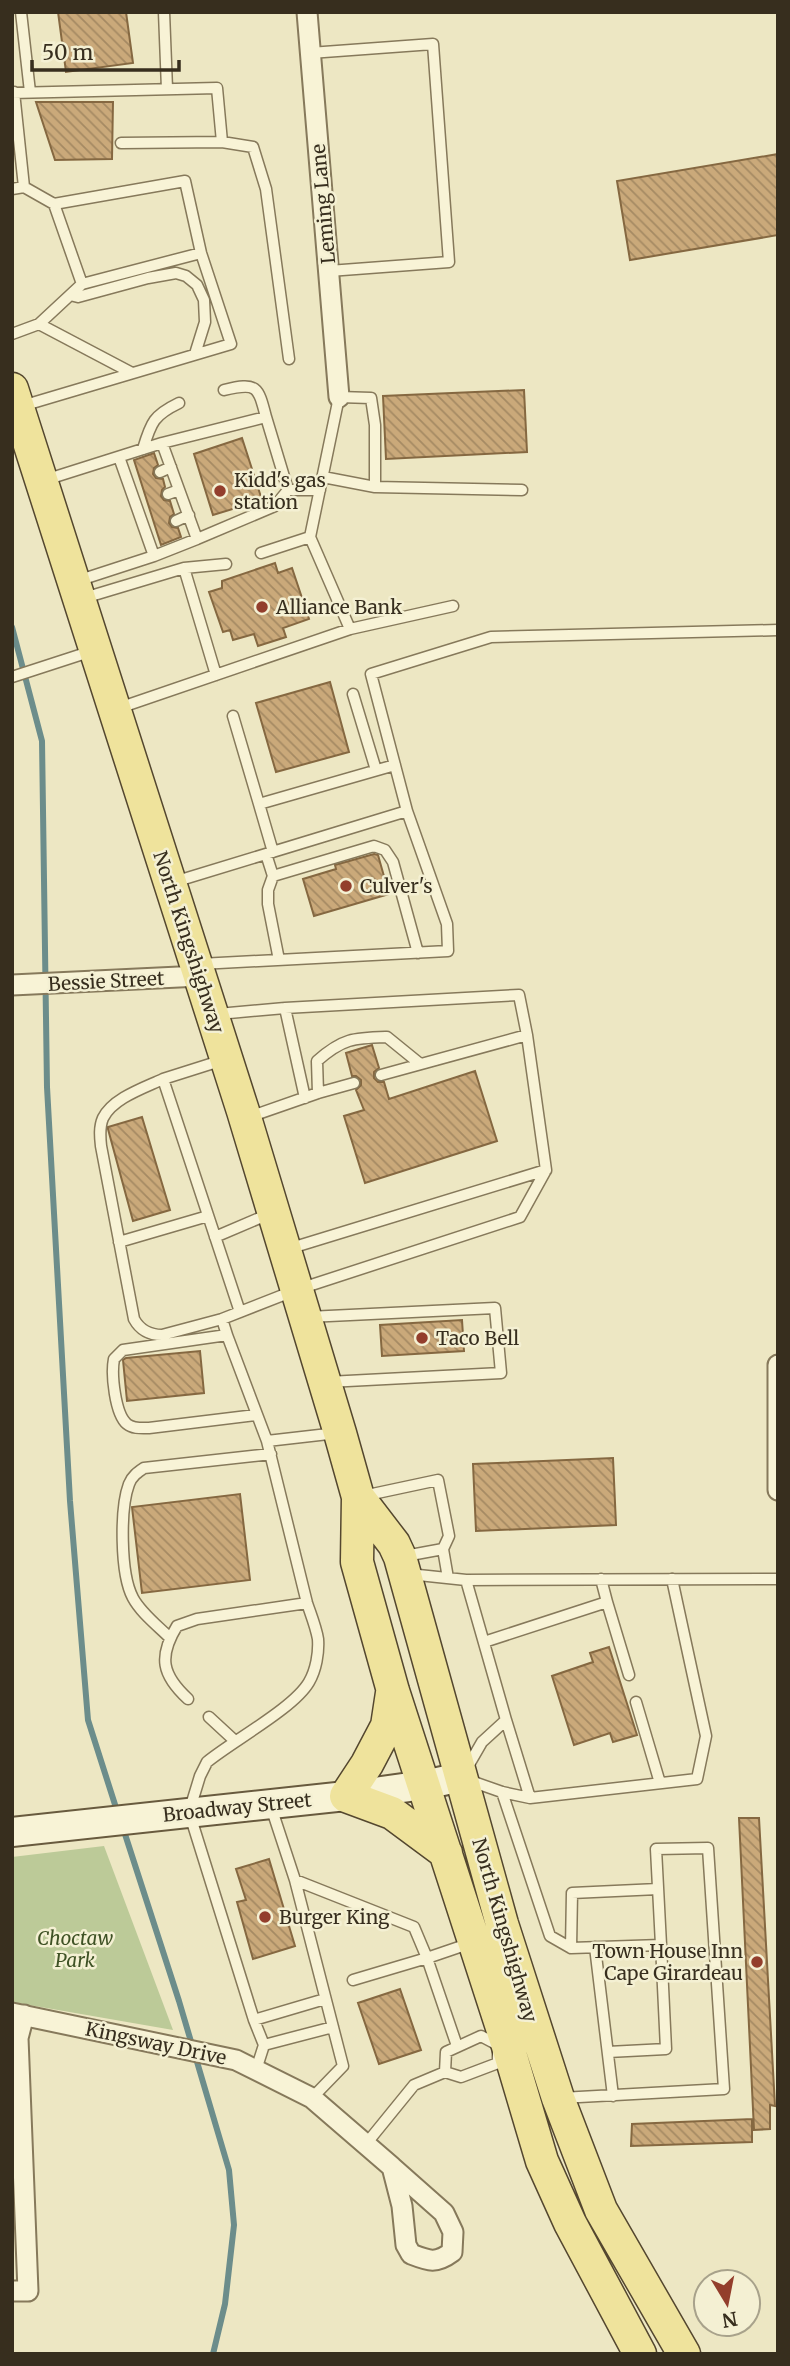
<svg xmlns="http://www.w3.org/2000/svg" width="790" height="2366" font-family="Merriweather,serif">
	<defs>
		<pattern id="building-back-hatch" width="6" height="6" patternUnits="userSpaceOnUse" patternTransform="scale(1.75)"><rect width="6" height="6" fill="#caa97a"/><path d="M-1 5l2 2M0 0l6 6M5-1l2 2" fill="none" stroke="#a58a63"/></pattern>
	</defs>
	<rect width="100%" height="100%" fill="#ede7c3"/>
	<path fill="#bcca98" d="M104,1846l69,184 -161,-28v-145z"/>
	<g fill="none" stroke-linecap="round" stroke-linejoin="round">
		<path stroke="#6c8d8b" stroke-width="6" d="M12,627l30,114 5,346 23,414 18,219 30,94
			M123,1828l56,173 50,169 5,55 -9,79 -12,50"/>
	</g>
	<path fill="url(#building-back-hatch)" stroke="#856841" stroke-width="2" d="M58,12h68l7,51 -67,9z
		M36,102h77l-1,57 -57,1z
		M778,154v81l-148,25 -13,-79z
		M524,390l3,62 -141,7 -3,-63z
		M242,438l20,62 -49,15 -19,-61z
		M154,453l4,12 -4,3 -1,6 3,4 7,1 2,8 -3,3 -1,6 3,4 6,1 4,13 -4,3 -1,6 3,4 6,1 3,9 -20,8 -27,-85z
		M275,563l3,10 14,-5 17,51 -26,9 3,9 -28,9 -4,-12 -21,6 -3,-10 -7,2 -14,-40 13,-4v-7z
		M330,682l19,70 -73,20 -20,-69z
		M374,854l4,1 11,39 -75,22 -11,-37 33,-10 -1,-4z
		M372,1045l7,23 -5,4v6l4,4h6l5,17 86,-28 22,70 -132,42 -21,-67 20,-6 -8,-20 5,-5v-5l-5,-4h-4l-6,-23z
		M142,1117l28,93 -37,11 -25,-92v-2z
		M462,1320l2,31 -82,5 -2,-31z
		M200,1351l4,42 -77,8 -4,-41 3,-2z
		M613,1458l3,67 -140,6 -3,-67z
		M240,1494l10,86 -108,13 -10,-86z
		M609,1647l28,88 -24,7 -3,-9 -36,12 -22,-69 41,-14 -3,-9z
		M739,1818h20l16,288 -5,-1v24l-16,1z
		M269,1859l26,87 -42,13 -16,-57 9,-2 -10,-31z
		M400,1989l21,61 -42,14 -21,-61z
		M752,2119v23l-121,4 1,-22z"/>
	<g fill="none" stroke-linecap="round" stroke-linejoin="round">
		<defs>
			<path id="lane" d="M21,12l9,80
				M164,12l3,77
				M310,53l123,-9 16,218 -120,9
				M14,92l10,95
				M12,93l205,-5 5,54 31,5 13,42 23,170
				M121,143l101,-1
				M12,189l12,-2 30,17 131,-23 16,72 30,91 -209,62
				M54,204l28,80
				M70,295l8,2 70,-19 28,-5 10,3 11,9 7,15 1,22 -10,32
				M39,324l93,49
				M12,334l27,-10 43,-40 119,-31
				M224,390c33,-8 34,-4 42,27
				M162,443l104,-26 22,73 -13,16 -78,33
				M143,449c8,-27 11,-34 36,-46
				M119,457l35,99
				M160,472l11,-5
				M323,477l52,10v-62l-4,-27 -32,-1 -29,140 40,92
				M45,480l117,-37 35,96 -43,17 -77,25
				M375,487l147,3
				M288,490h32
				M168,494l11,-4
				M176,521l13,-6
				M261,553l49,-16
				M184,568l32,107
				M84,598l100,-30 42,-4
				M12,677l80,-26
				M353,694l23,76
				M119,708l231,-79 103,-23
				M233,716l26,88
				M273,852l-14,-48 136,-39
				M266,854l7,22 -5,14v14l11,56
				M273,876l101,-30 11,4 8,12 25,91
				M174,882l233,-71 -36,-137 120,-37 287,-7
				M200,964l248,-13 -1,-27 -40,-113
				M285,1008l20,90
				M218,1014l67,-6 234,-13 8,40
				M223,1060l-60,19 77,233
				M163,1079c-19,9 -50,19 -60,39 -4,9 -3,19 -2,28l33,173c6,11 15,16 28,16l60,-16
				M318,1093l-1,-32c26,-23 37,-23 70,-24l32,26
				M249,1117l69,-24 36,-10
				M215,1237l54,-23
				M119,1242l89,-26
				M288,1249l258,-79 -19,-135 -146,40
				M308,1317l187,-9 6,65 -173,9
				M227,1335l-5,-16 74,-29 224,-73 26,-47
				M256,1415l-107,13c-7,0 -16,1 -22,-4 -12,-10 -16,-50 -13,-65l9,-9 104,-15 40,106
				M363,1496l75,-16 11,56 -6,13 5,29
				M405,1556l38,-7
				M409,1574l57,6 312,-1
				M466,1580l40,140 -24,22 -15,26
				M607,1602l22,73
				M170,1638c-12,-12 -29,-25 -37,-40 -13,-24 -13,-90 -4,-114 3,-8 9,-12 15,-16l127,-14
				M484,1642l123,-40 -6,-23
				M188,1699c-26,-24 -30,-42 -11,-73l20,-7 110,-16
				M636,1702l24,81
				M209,1717l26,24
				M506,1720l24,78
				M468,1780l34,12 28,6 167,-19 9,-43 -34,-157
				M502,1792l48,144 21,12 90,-3 -5,-96 52,-1 16,241 -163,9
				M271,1807l24,73
				M595,1947l18,149
				M571,1948l1,-55 86,-4
				M254,2020l71,-21
				M264,2045l69,-18
				M457,2046l-30,-88 44,-15
				M608,2052l58,-3 -5,-104
				M256,2070l8,-25 -10,-25 -65,-208 11,-36 7,-14c27,-22 87,-54 102,-80 7,-12 10,-29 9,-43 -2,-12 -7,-24 -11,-36l-40,-162 70,-8
				M445,2072l1,-20 35,-16 19,10
				M312,2098l31,-32 -48,-186 119,47 13,31 -74,22
				M366,2144l48,-59 31,-13 16,5 37,-14v-12"/>
			<path id="street" d="M307,12l32,385
				M12,985l188,-9
				M778,1365v125
				M12,2013l224,47 76,38 80,69 10,39 4,39 5,9c18,7 25,10 41,-2l1,-20 -9,-19 -52,-46
				M12,2291h16l-10,-253 6,-23"/>
			<path id="secondary" d="M12,1832l334,-36 78,-11 37,-8"/>
			<path id="primary" d="M12,389l231,722 97,322 18,64 -1,65 36,129 114,352 35,118 28,62 70,131
				M358,1497l36,47 6,13 102,367 56,174 43,112 83,144
				M392,1693l-5,33 -20,38 -21,32 46,17 54,40"/>
		</defs>
		<use href="#lane" stroke="#86795b" stroke-width="13"/>
		<use href="#street" stroke="#86795b" stroke-width="23"/>
		<use href="#secondary" stroke="#685a3e" stroke-width="32"/>
		<use href="#primary" stroke="#54472f" stroke-width="35"/>
		<use href="#lane" stroke="#f8f3d6" stroke-width="10"/>
		<use href="#street" stroke="#f8f3d6" stroke-width="19"/>
		<use href="#secondary" stroke="#f8f3d6" stroke-width="28"/>
		<use href="#primary" stroke="#efe39c" stroke-width="32"/>
	</g>
	<g fill="#933e2c" stroke="#f4f0d3" stroke-width="2.5">
		<circle cx="220" cy="491" r="7"/>
		<circle cx="262" cy="607" r="7"/>
		<circle cx="346" cy="886" r="7"/>
		<circle cx="422" cy="1338" r="7"/>
		<circle cx="265" cy="1917" r="7"/>
		<circle cx="757" cy="1962" r="7"/>
	</g>
	<g text-anchor="middle" stroke-width="5" stroke-linejoin="round" paint-order="stroke">
		<g font-size="19" fill="#372e1e" stroke="#f4f0d3">
			<text transform="translate(323 204) rotate(-95)" y="7">Leming Lane</text>
			<text transform="translate(189 942) rotate(72)" y="7">North Kingshighway</text>
			<text transform="translate(106 981) rotate(-3)" y="7">Bessie Street</text>
			<text transform="translate(237 1807) rotate(-6)" y="7">Broadway Street</text>
			<text transform="translate(505 1930) rotate(74)" y="7">North Kingshighway</text>
			<text transform="translate(156 2043) rotate(12)" y="7">Kingsway Drive</text>
		</g>
		<g font-size="19" fill="#372e1e" stroke="#f4f0d3" text-anchor="start">
			<text x="234" y="487">Kidd's gas<tspan x="234" dy="22">station</tspan></text>
			<text x="276" y="614">Alliance Bank</text>
			<text x="360" y="893">Culver's</text>
			<text x="436" y="1345">Taco Bell</text>
			<text x="279" y="1924">Burger King</text>
			<text x="743" y="1958" text-anchor="end">Town House Inn<tspan x="743" dy="22">Cape Girardeau</tspan></text>
		</g>
		<g font-size="19" font-style="italic" fill="#3f5225" stroke="#f4f0d3">
			<text x="75" y="1945">Choctaw<tspan x="75" dy="22">Park</tspan></text>
		</g>
	</g>
	<rect width="790" height="2366" fill="none" stroke="#372e1e" stroke-width="28"/>
	<g transform="translate(727 2303) rotate(170)"><circle r="33" fill="#f4f0d3" stroke="#a8a28b" stroke-width="2"/>
	<path d="M0-5L12 26L0 18L-12 26Z" fill="#933e2c"/>
	<text y="-10" font-size="19" font-weight="bold" text-anchor="middle" fill="#372e1e">N</text>
	</g>
	<path d="M32 60v10h147v-10" fill="none" stroke="#372e1e" stroke-width="3.5"/>
	<text x="42" y="60" font-size="21" fill="#372e1e" stroke="#f4f0d3" stroke-width="5" paint-order="stroke">50 m</text>
</svg>
